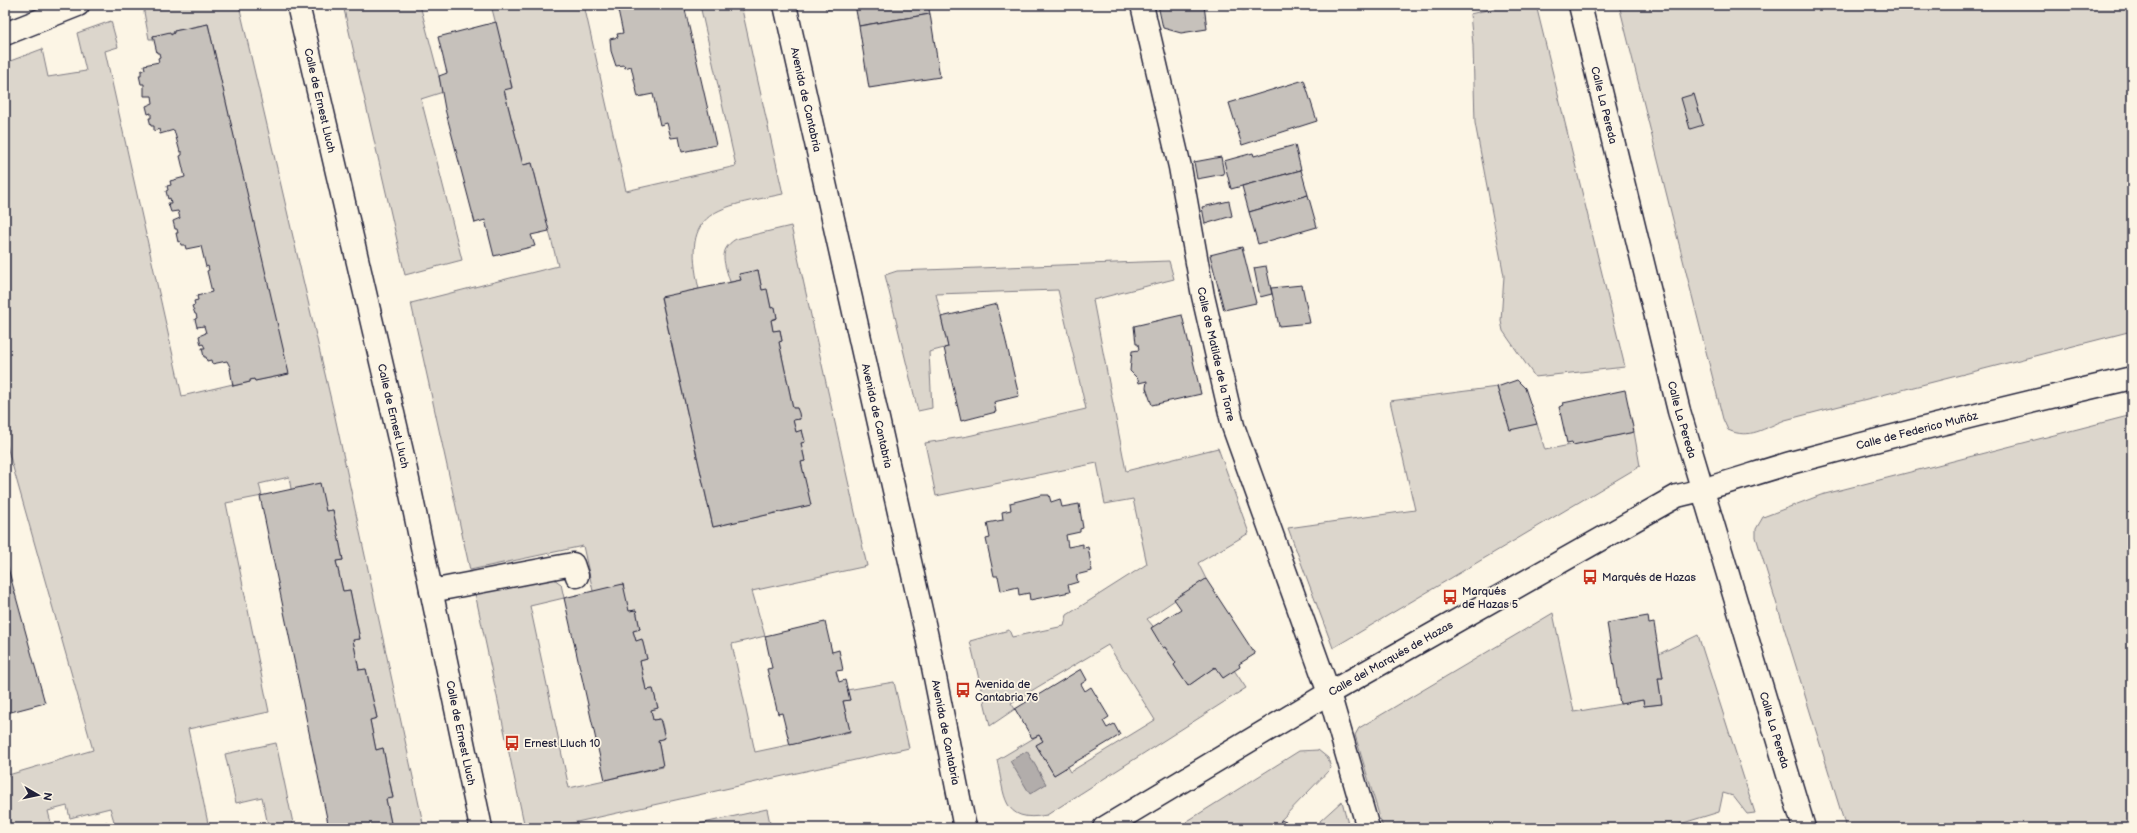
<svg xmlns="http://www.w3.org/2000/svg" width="2137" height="833" font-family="'Balsamiq Sans',sans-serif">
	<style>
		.green { fill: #dcd6cc; stroke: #7f7c84 }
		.water { fill: #b2adab; stroke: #78757e }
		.building { fill: #c6c1bb; stroke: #22223b }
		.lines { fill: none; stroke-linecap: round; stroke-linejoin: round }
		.service-casing { stroke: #22223b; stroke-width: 25 }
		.minor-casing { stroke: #22223b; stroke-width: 25 }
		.secondary-casing { stroke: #22223b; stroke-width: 25 }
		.service { stroke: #fcf5e5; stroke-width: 22 }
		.minor { stroke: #fcf5e5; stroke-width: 22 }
		.secondary { stroke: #fcf5e5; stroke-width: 22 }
		.labels { text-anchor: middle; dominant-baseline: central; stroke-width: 3.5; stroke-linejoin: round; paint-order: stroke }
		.street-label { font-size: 11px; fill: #22223b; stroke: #fcf5e5 }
		.poi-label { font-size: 11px; fill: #22223b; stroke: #fcf5e5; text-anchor: start }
	</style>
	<rect width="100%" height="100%" fill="#fcf5e5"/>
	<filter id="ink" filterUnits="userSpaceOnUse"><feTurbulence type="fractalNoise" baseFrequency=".025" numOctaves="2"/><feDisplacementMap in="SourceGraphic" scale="8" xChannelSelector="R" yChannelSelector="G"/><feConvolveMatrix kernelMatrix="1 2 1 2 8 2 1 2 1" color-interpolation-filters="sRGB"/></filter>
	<g filter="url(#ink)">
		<!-- green -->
		<g class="green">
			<path d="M 146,5 L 239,5 L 335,417 L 424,828 L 392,828 L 386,799 L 393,797 L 383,748 L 376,750 L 370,720 L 377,718 L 366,669 L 359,670 L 353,640 L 360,639 L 350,590 L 343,591 L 336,561 L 343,560 L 333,510 L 326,511 L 291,489 L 289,477 L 259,484 L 262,496 L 226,503 L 269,712 L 188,729 L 209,828 L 116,828 L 110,808 L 70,818 L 67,806 L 48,811 L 51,823 L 29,828 L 5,828 L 5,776 L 93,750 L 5,439 L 5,63 L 42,49 L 48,77 L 86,71 L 77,33 L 111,21 L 118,47 L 105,51 L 182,396 L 233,384 L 233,386 L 250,382 L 250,380 L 254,379 L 255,381 L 288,374 L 208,24 L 174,31 L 174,33 L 153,36 L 153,39 L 149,39 L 144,12 Z"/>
			<path d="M 343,5 L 420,5 L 443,92 L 421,99 L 462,260 L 405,275 Z"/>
			<path d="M 491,5 L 584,5 L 626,191 L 736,166 L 700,5 L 741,5 L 783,194 C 718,208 680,208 699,289 L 661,298 L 713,527 L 810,505 L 801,462 L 805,461 L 801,443 L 805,441 L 802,431 L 796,432 L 793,420 L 800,419 L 797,408 L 793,408 L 779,342 L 782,341 L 780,330 L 773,331 L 771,320 L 777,318 L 775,308 L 771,308 L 767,290 L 762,290 L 758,270 L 741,280 L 730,282 C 725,264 717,250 736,239 L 791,226 L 867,566 L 752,591 L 765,636 L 732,644 L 755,752 L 850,732 L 843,701 L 850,700 L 847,690 L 894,682 L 909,748 L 550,828 L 525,828 L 475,593 L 547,579 L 554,579 L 561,584 L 564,598 L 530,606 L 569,788 L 663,767 L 658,740 L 665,738 L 661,719 L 653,720 L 651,710 L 658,708 L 653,689 L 646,690 L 640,661 L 647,659 L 642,640 L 636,641 L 633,631 L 640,629 L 636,610 L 629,611 L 593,591 L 583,546 L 470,570 L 411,303 L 558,266 L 532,163 L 523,165 L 504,90 L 512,87 Z"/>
			<path d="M 825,5 L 851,5 L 826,10 Z"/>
			<path d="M 1508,5 L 1536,5 L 1625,367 L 1535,377 L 1503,331 L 1501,321 L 1504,276 L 1475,123 L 1473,45 L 1470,14 Z"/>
			<path d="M 1619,5 L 2132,5 L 2132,331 L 1785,420 C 1764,428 1750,440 1728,430 L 1723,419 Z"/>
			<path d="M 1169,261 L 1174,279 L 1093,300 L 1126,471 L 1218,448 L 1249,533 L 1198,563 L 1206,579 L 1147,619 L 1153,626 L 1151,628 L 1176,663 L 1174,665 L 1188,686 L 1215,667 L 1223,678 L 1234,670 L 1246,688 L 1047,815 C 1001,824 1005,795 997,760 L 1039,735 L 1043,741 L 1036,745 L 1054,775 L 1067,767 L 1070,772 L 1155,720 L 1108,645 L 1011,703 L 1015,709 L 990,726 L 970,641 L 1009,630 L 1012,637 L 1064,626 L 1067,615 L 1147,564 L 1133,499 L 1105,504 L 1097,463 L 936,496 L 925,443 L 968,436 L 1086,409 L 1058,290 L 936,294 L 948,347 L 929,352 L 932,408 L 918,411 L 885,275 L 897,271 Z"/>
			<path d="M 1497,387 L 1510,429 L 1537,424 L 1545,450 L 1634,432 L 1640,466 L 1333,648 L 1288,528 L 1415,510 L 1390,401 Z"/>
			<path d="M 2132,415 L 2132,828 L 1846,828 L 1756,537 L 1756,529 L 1763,517 L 1821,495 Z"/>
			<path d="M 1553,613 L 1574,712 L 1643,700 L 1644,706 L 1662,704 L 1658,678 L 1663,678 L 1659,654 L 1698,635 L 1755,813 L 1747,814 L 1733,796 L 1723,793 L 1719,812 L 1667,828 L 1383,828 L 1355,735 L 1359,728 Z"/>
			<path d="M 276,743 L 294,828 L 255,828 L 268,825 L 262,797 L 236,803 L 225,754 Z"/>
			<path d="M 1318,750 L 1328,758 L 1331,768 L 1281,820 L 1280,825 L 1275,828 L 1190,828 L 1186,822 L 1299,751 Z"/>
			<path d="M 1342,801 L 1349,828 L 1322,828 L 1320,821 Z"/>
			<path d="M 767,809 L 771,828 L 681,828 Z"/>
		</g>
		<!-- water -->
		<path class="water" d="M 1027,751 L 1046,784 L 1030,794 L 1010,761 Z"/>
		<!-- building -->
		<g class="building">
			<path d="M 617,5 L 684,5 L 716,145 L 682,152 L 679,137 L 671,138 L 667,123 L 660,125 L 653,94 L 638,97 L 631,66 L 625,68 L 624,65 L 616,66 L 611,51 L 610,39 L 618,37 L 617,34 L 623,33 Z"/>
			<path d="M 855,5 L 928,5 L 930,14 L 859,26 Z"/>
			<path d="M 1158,5 L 1204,5 L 1207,29 L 1181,33 L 1163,28 Z"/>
			<path d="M 1250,5 L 1250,9 L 1243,10 L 1225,5 Z"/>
			<path d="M 930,14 L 940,77 L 869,88 L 859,26 Z"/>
			<path d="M 496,22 L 512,88 L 504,90 L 523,165 L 532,163 L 549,231 L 531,235 L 535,246 L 494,256 L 485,220 L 475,223 L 445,109 L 439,76 L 447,73 L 438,37 Z"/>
			<path d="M 208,24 L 289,374 L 255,381 L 254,379 L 250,380 L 250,382 L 233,386 L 230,369 L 231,369 L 227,361 L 212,364 L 211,360 L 207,361 L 206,357 L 204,357 L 202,348 L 205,348 L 203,344 L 201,345 L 199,336 L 206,333 L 204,326 L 197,327 L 195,319 L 197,318 L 196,314 L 195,314 L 192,306 L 195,305 L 194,301 L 198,300 L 197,296 L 212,292 L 207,271 L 209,270 L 208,266 L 206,267 L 201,246 L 186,249 L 185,245 L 181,245 L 180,241 L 178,242 L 176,233 L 178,233 L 177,229 L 175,229 L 173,221 L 180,218 L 178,211 L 171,212 L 168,203 L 171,203 L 170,198 L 168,199 L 166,191 L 168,190 L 167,186 L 171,185 L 170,181 L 185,177 L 180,156 L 182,155 L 182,151 L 180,152 L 174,130 L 160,134 L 159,129 L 154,131 L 154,126 L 151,126 L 149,118 L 151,118 L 151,113 L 148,114 L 146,106 L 153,103 L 152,96 L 144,96 L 144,84 L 141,84 L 139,75 L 141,75 L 141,71 L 145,69 L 144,65 L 159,62 L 158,58 L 160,57 L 159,53 L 157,53 L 153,36 L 170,32 L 171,35 L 174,33 L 174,31 Z"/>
			<path d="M 1304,80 L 1317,121 L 1242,145 L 1229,103 Z"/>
			<path d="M 1694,94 L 1703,125 L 1690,129 L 1681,98 Z"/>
			<path d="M 1295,145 L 1301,170 L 1231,189 L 1224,161 L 1253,153 L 1254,156 Z"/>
			<path d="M 1221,157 L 1224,174 L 1197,179 L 1194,162 Z"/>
			<path d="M 1301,170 L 1308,195 L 1249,212 L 1242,186 Z"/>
			<path d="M 1308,195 L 1317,227 L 1258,244 L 1249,212 Z"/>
			<path d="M 1229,201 L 1232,216 L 1205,224 L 1202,207 Z"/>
			<path d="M 1242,247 L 1256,303 L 1224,310 L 1210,255 Z"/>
			<path d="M 1266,266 L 1272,294 L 1260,297 L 1254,268 Z"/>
			<path d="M 758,270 L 762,290 L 767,289 L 771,308 L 775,307 L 777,318 L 771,320 L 773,331 L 780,330 L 782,341 L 779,342 L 793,408 L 797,408 L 799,413 L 800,419 L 793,420 L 796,432 L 802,430 L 805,442 L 801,443 L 805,461 L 801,462 L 811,505 L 713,527 L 661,297 L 741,280 L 739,274 Z"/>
			<path d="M 1302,285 L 1310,323 L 1279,326 L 1271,288 Z"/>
			<path d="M 997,304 L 1019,396 L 994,402 L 996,412 L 961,421 L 944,348 L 948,347 L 941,317 Z"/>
			<path d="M 1182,315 L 1201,394 L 1152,405 L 1146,388 L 1147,381 L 1139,383 L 1138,379 L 1130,371 L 1132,351 L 1139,350 L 1138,344 L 1136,344 L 1134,326 Z"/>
			<path d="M 1517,380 L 1525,388 L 1537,424 L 1510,430 L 1497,387 Z"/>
			<path d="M 1625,390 L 1634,432 L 1573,445 L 1572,442 L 1567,443 L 1559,407 L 1564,405 L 1563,403 Z"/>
			<path d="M 320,483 L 326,511 L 333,510 L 343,560 L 336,561 L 343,591 L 350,590 L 360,639 L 353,640 L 359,670 L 366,669 L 377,718 L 370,720 L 376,750 L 383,748 L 393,798 L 386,799 L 392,828 L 329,828 L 304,708 L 260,496 Z"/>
			<path d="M 1042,495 L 1049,495 L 1051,502 L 1060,499 L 1062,507 L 1079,504 L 1083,528 L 1080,529 L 1080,532 L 1066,535 L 1068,547 L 1083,544 L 1083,548 L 1088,547 L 1092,571 L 1076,575 L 1078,582 L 1068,585 L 1070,592 L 1030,600 L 1029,593 L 1019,595 L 1018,587 L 1001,591 L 998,576 L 994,576 L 986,539 L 990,538 L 987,523 L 1003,520 L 1002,512 L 1011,510 L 1010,503 Z"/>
			<path d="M 5,557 L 45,703 L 7,713 L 7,710 L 5,711 Z"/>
			<path d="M 1206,579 L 1255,654 L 1239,664 L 1240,667 L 1223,678 L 1215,667 L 1188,686 L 1174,665 L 1176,663 L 1165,647 L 1163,648 L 1151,628 L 1181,609 L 1174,599 Z"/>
			<path d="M 623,584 L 629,611 L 636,610 L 640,629 L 633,631 L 636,641 L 642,639 L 647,659 L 640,661 L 646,690 L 653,689 L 658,708 L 651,710 L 653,720 L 660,719 L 665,738 L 658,740 L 663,766 L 605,780 L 564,598 Z"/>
			<path d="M 1648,616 L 1649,624 L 1654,623 L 1659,654 L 1663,678 L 1658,678 L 1662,704 L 1644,706 L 1643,700 L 1620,704 L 1607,623 Z"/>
			<path d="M 825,622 L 832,652 L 839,650 L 843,670 L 836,671 L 839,682 L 845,680 L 850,700 L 843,701 L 850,731 L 790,745 L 782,713 L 778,714 L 767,669 L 772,668 L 765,636 Z"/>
			<path d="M 1081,669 L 1087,680 L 1081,684 L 1085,691 L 1091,687 L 1109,717 L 1103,721 L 1107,728 L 1114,724 L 1120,735 L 1054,775 L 1036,745 L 1043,741 L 1039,735 L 1032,738 L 1015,709 Z"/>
			<path d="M 1281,820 L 1296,826 L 1300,828 L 1275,828 L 1280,825 Z"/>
			<path d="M 107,822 L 109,828 L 84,828 Z"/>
		</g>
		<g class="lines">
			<defs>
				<path id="service" d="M 431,591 L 573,564 L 577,576"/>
				<g id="minor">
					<path id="s1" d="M 298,5 L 403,456 L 481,828"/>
					<path id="s2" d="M 1142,5 L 1180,167 L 1203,296 L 1233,426 L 1329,693 L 1368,828"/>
					<path id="s3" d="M 1580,5 L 1679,411 L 1804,828"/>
					<path d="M 5,34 L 78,5"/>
					<path id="s4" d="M 1104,828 L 1329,693 L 1677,496 C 1717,487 1755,473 1794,462 C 1906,432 2019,404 2132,378"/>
				</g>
				<g id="secondary">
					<path id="s5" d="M 785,5 L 927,637 L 965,828"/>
				</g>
			</defs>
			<!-- service casing -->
			<use href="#service" class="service-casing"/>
			<!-- minor casing -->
			<use href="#minor" class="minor-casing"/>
			<!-- secondary casing -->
			<use href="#secondary" class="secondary-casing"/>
			<!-- service -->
			<use href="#service" class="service"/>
			<!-- minor -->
			<use href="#minor" class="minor"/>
			<!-- secondary -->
			<use href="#secondary" class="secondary"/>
		</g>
	</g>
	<!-- icons -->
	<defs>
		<symbol id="bus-bare" viewBox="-9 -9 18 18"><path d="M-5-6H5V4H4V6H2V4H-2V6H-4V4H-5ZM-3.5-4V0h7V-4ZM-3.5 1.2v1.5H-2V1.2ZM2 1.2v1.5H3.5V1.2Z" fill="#c8321e" stroke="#fcf5e5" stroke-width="2.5" paint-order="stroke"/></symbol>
	</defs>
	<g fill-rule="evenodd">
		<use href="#bus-bare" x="1579" y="566" width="22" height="22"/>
		<use href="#bus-bare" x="1439" y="586" width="22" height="22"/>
		<use href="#bus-bare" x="952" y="679" width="22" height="22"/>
		<use href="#bus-bare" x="501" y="732" width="22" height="22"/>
	</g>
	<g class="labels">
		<!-- street labels -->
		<g class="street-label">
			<text stroke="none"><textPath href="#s1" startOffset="98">Calle de Ernest Lluch</textPath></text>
			<text stroke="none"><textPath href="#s5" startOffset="97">Avenida de Cantabria</textPath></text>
			<text stroke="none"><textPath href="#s3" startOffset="103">Calle La Pereda</textPath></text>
			<text stroke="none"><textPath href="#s2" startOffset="357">Calle de Matilde de la Torre</textPath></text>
			<text stroke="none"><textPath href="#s1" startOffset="422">Calle de Ernest Lluch</textPath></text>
			<text stroke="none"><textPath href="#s5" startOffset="421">Avenida de Cantabria</textPath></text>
			<text stroke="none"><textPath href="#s3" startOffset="427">Calle La Pereda</textPath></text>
			<text stroke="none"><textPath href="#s4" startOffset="911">Calle de Federico Muñóz</textPath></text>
			<text stroke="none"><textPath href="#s4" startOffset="333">Calle del Marqués de Hazas</textPath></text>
			<text stroke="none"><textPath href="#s3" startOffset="751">Calle La Pereda</textPath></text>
			<text stroke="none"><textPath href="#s1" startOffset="746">Calle de Ernest Lluch</textPath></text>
			<text stroke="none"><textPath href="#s5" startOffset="745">Avenida de Cantabria</textPath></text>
		</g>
		<!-- poi labels -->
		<g class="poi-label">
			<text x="1602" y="577">Marqués de Hazas</text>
			<text x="1462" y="591">Marqués<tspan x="1462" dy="13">de Hazas 5</tspan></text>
			<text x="975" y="684">Avenida de<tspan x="975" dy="13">Cantabria 76</tspan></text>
			<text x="524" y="743">Ernest Lluch 10</text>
		</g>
	</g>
	<!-- margin -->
	<rect width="2137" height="833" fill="none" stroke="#fcf5e5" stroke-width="20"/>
	<rect x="10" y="10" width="2117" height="813" fill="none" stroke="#22223b" stroke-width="1.5" filter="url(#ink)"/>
	<!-- north arrow -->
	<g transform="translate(38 795) rotate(99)" stroke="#fcf5e5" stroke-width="3" paint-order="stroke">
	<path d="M0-3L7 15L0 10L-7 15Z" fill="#22223b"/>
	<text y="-6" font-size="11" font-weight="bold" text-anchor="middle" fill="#22223b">N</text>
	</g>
</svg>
